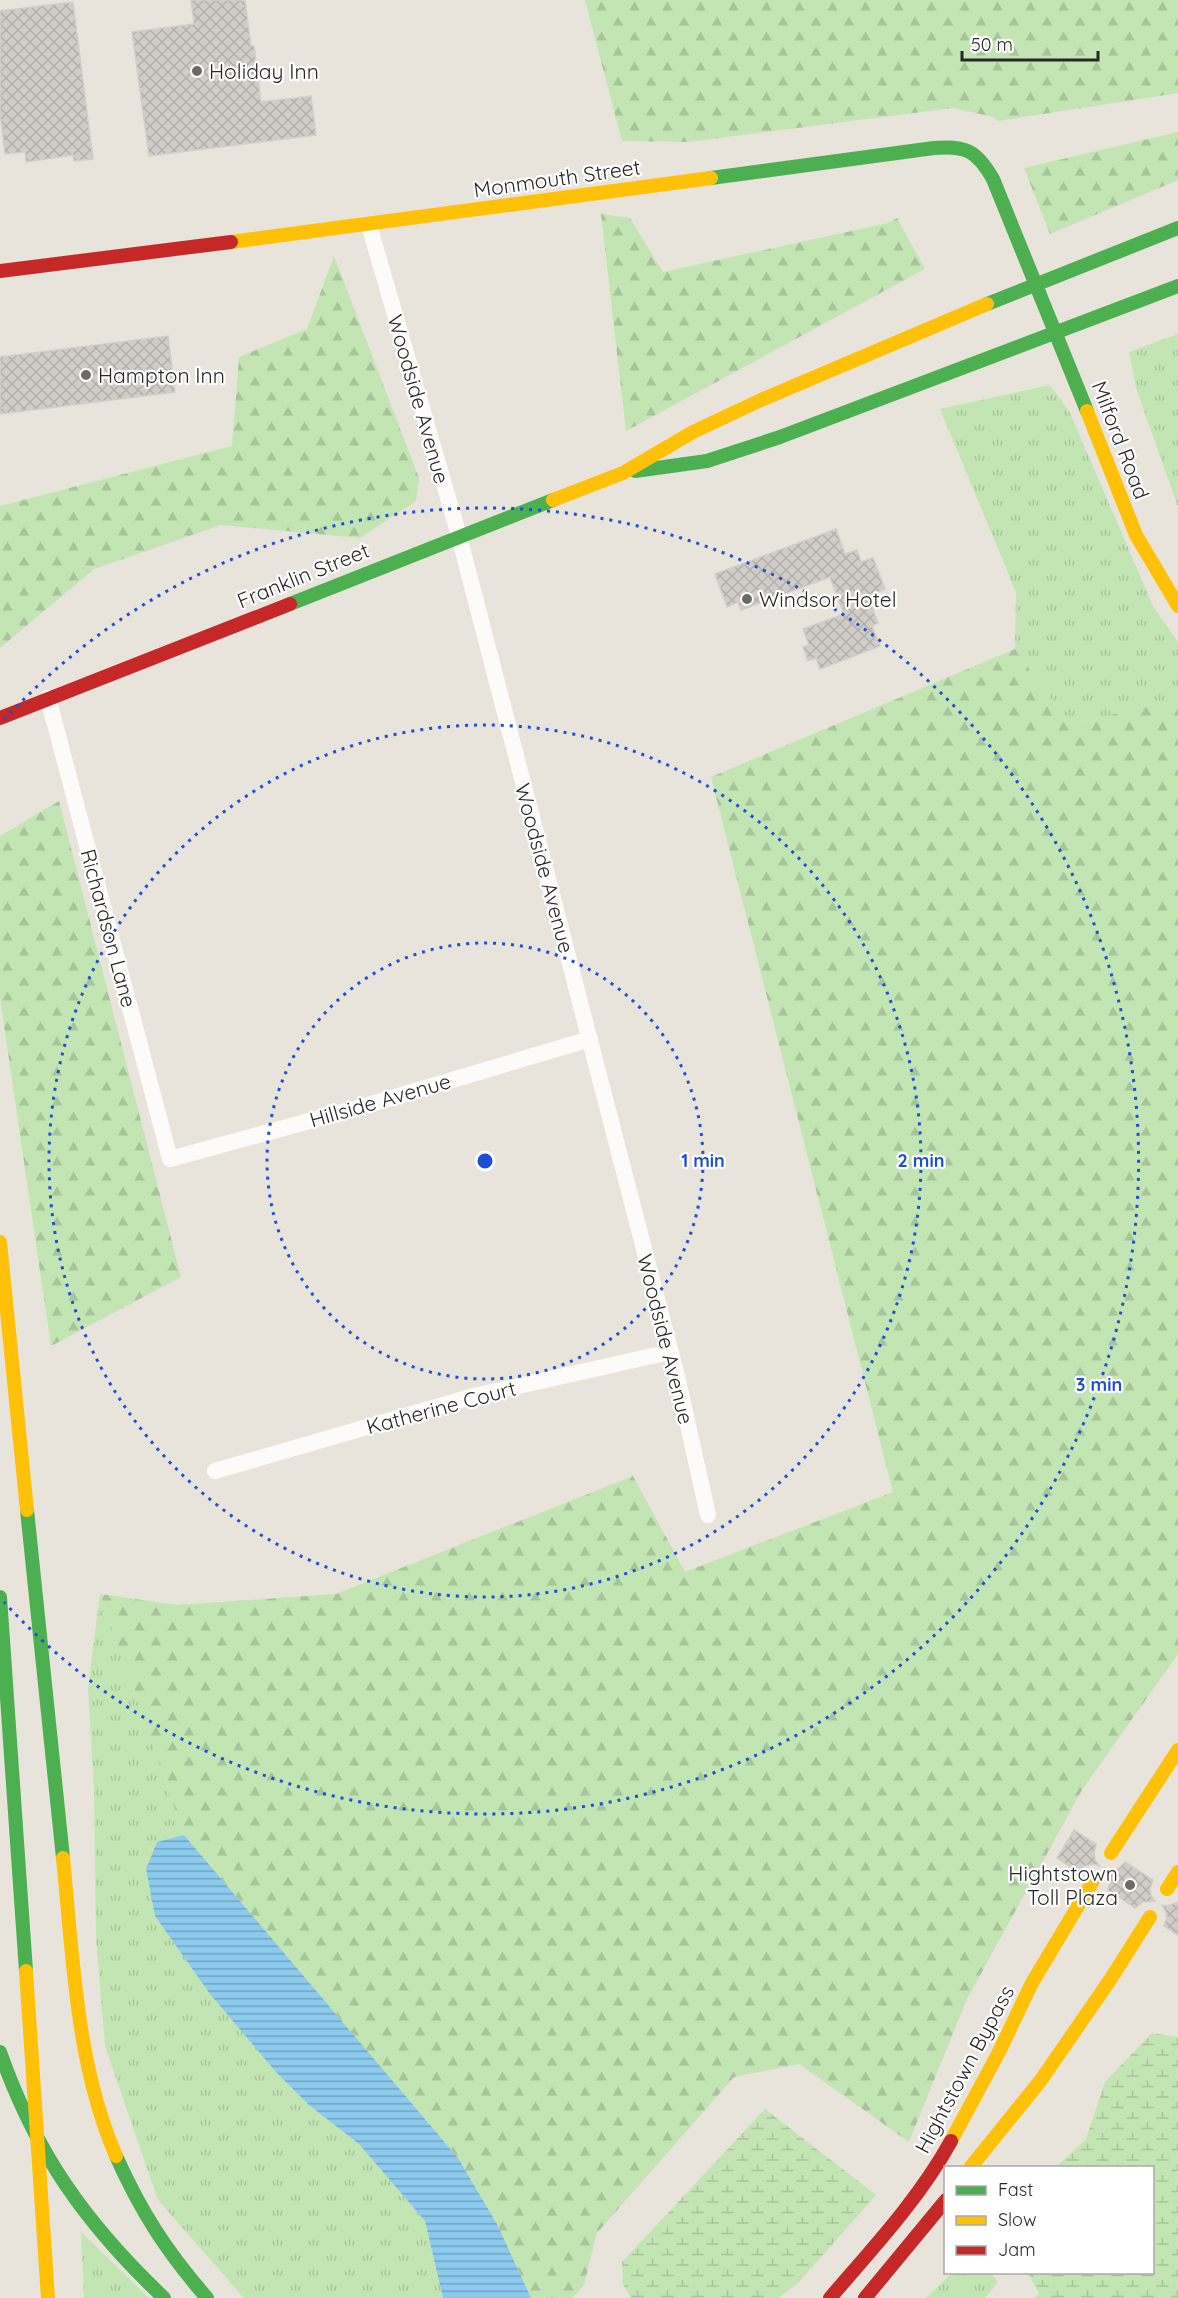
<svg xmlns="http://www.w3.org/2000/svg" width="1178" height="2298" font-family="Quicksand,sans-serif">
	<style>
		.grass { fill: url(#grass-tufts) }
		.forest { fill: url(#forest-firs) }
		.wetland { fill: url(#wetland-marsh) }
		.water { fill: url(#water-rules) }
		.building { fill: url(#building-cross-hatch); stroke: #d2cfc9; stroke-width: 1.5 }
		.lines { fill: none; stroke-linecap: round; stroke-linejoin: round }
		.street { stroke: #fcfbfa; stroke-width: 16 }
		.fast { stroke: #4caf50; stroke-width: 14 }
		.slow { stroke: #ffc107; stroke-width: 14 }
		.jam { stroke: #c62828; stroke-width: 14 }
		.ring { fill: none; stroke: #1d4ed8; stroke-width: 3; stroke-dasharray: 3 6 }
		.poi-dot { fill: #6b6a67; stroke: #fff; stroke-width: 2 }
		.labels { text-anchor: middle; dominant-baseline: central; stroke-width: 4.5; stroke-linejoin: round; paint-order: stroke }
		.poi-label { font-size: 21px; fill: #282828; stroke: #fff; text-anchor: start }
		.street-label { font-size: 21px; fill: #282828; stroke: #fff }
		.centre { fill: #1d4ed8; stroke: #fff; stroke-width: 3 }
		.ring-label { font-size: 18px; text-anchor: middle; font-weight: bold; fill: #1d4ed8; stroke: #fff; stroke-width: 4.5; stroke-linejoin: round; paint-order: stroke }
	</style>
	<defs>
		<pattern id="grass-tufts" width="24" height="20" patternUnits="userSpaceOnUse" patternTransform="scale(1.5)"><rect width="24" height="20" fill="#c3e5b3"/><path d="M3 7l-1-3M5 7V3M7 7l1-3M15 17l-1-3M17 17v-4M19 17l1-3" fill="none" stroke="#a8c49a"/></pattern>
		<pattern id="forest-firs" width="22" height="20" patternUnits="userSpaceOnUse" patternTransform="scale(1.5)"><rect width="22" height="20" fill="#c3e5b3"/><path d="M5 1l3.5 6h-7zM16 11l3.5 6h-7z" fill="#a8c49a"/></pattern>
		<pattern id="wetland-marsh" width="20" height="14" patternUnits="userSpaceOnUse" patternTransform="scale(1.5)"><rect width="20" height="14" fill="#c3e5b3"/><path d="M1 5h8M5 5V1M11 12h8M15 12V8" fill="none" stroke="#a8c49a"/></pattern>
		<pattern id="water-rules" width="6" height="5" patternUnits="userSpaceOnUse" patternTransform="scale(1.5)"><rect width="6" height="5" fill="#8ccaee"/><path d="M0 2.5h6" fill="none" stroke="#72a4c1"/></pattern>
		<pattern id="building-cross-hatch" width="8" height="8" patternUnits="userSpaceOnUse" patternTransform="scale(1.5)"><rect width="8" height="8" fill="#d0cdc8"/><path d="M0 0l8 8M0 8l8-8" fill="none" stroke="#b3b0ac"/></pattern>
	</defs>
	<rect width="100%" height="100%" fill="#e8e4dc"/>
	<!-- grass -->
	<g class="grass">
		<path d="M 1178,334 L 1178,507 L 1136,388 L 1129,352 Z"/>
		<path d="M 1050,385 L 1069,411 L 1154,608 L 1178,642 L 1178,697 L 1070,726 L 1015,649 L 1016,592 L 940,409 Z"/>
		<path d="M 100,1594 L 184,1835 L 157,1842 L 146,1869 L 155,1916 L 182,1953 L 309,2105 L 359,2144 L 425,2221 L 443,2298 L 244,2298 L 158,2200 L 105,2046 L 96,1938 L 94,1790 L 88,1688 Z"/>
		<path d="M 81,2232 L 149,2298 L 84,2298 Z"/>
		<path d="M 952,2273 L 991,2273 L 998,2282 L 985,2298 L 926,2298 Z"/>
	</g>
	<!-- forest -->
	<g class="forest">
		<path d="M 585,0 L 1178,0 L 1178,93 L 998,121 L 993,117 L 953,108 L 688,142 L 622,141 Z"/>
		<path d="M 1178,132 L 1178,180 L 1050,234 L 1024,168 Z"/>
		<path d="M 601,214 L 630,218 L 663,272 L 888,223 L 897,218 L 925,269 L 626,431 Z"/>
		<path d="M 334,256 L 419,478 L 416,501 L 360,538 L 221,525 L 94,569 L 0,648 L 0,506 L 232,446 L 239,357 L 307,329 Z"/>
		<path d="M 1015,649 L 1070,726 L 1178,697 L 1178,1654 L 1082,1790 L 967,1999 L 909,2142 L 799,2064 L 734,2077 L 597,2233 L 584,2285 L 572,2298 L 531,2298 L 497,2224 L 458,2158 L 184,1835 L 100,1594 L 177,1605 L 336,1594 L 633,1476 L 685,1572 L 893,1492 L 711,777 Z"/>
		<path d="M 59,801 L 181,1277 L 51,1346 L 0,998 L 0,836 Z"/>
	</g>
	<!-- wetland -->
	<g class="wetland">
		<path d="M 1152,2033 L 1178,2037 L 1178,2298 L 1035,2298 L 1039,2293 L 1028,2273 L 1152,2272 L 1152,2168 L 1056,2167 L 1086,2139 L 1105,2082 Z"/>
		<path d="M 765,2109 L 876,2195 L 798,2283 L 778,2298 L 631,2298 L 623,2284 L 622,2262 Z"/>
	</g>
	<!-- water -->
	<path class="water" d="M 184,1835 L 458,2158 L 497,2224 L 531,2298 L 443,2298 L 425,2221 L 359,2144 L 309,2105 L 276,2072 L 210,1994 L 155,1916 L 146,1869 L 157,1842 Z"/>
	<!-- building -->
	<g class="building">
		<path d="M 191,0 L 245,0 L 251,46 L 254,46 L 261,102 L 311,96 L 316,135 L 149,156 L 132,32 L 194,24 Z"/>
		<path d="M 73,2 L 93,159 L 74,161 L 73,155 L 26,162 L 25,152 L 5,154 L 0,113 L 0,11 Z"/>
		<path d="M 168,336 L 175,392 L 0,414 L 0,357 Z"/>
		<path d="M 836,529 L 845,554 L 857,550 L 861,562 L 873,558 L 885,589 L 868,596 L 878,623 L 872,626 L 880,646 L 820,669 L 816,658 L 808,661 L 803,647 L 809,645 L 803,629 L 844,614 L 830,577 L 741,610 L 738,602 L 727,607 L 715,574 Z"/>
		<path d="M 1074,1830 L 1096,1844 L 1094,1853 L 1095,1860 L 1100,1866 L 1093,1864 L 1085,1866 L 1078,1872 L 1057,1858 Z"/>
		<path d="M 1125,1862 L 1153,1880 L 1150,1889 L 1151,1896 L 1155,1901 L 1143,1902 L 1135,1908 L 1108,1890 L 1110,1881 L 1108,1873 L 1104,1868 L 1111,1870 L 1118,1869 Z"/>
		<path d="M 1178,1902 L 1178,1935 L 1164,1926 L 1167,1917 L 1165,1910 L 1162,1905 L 1167,1906 Z"/>
	</g>
	<g class="lines">
		<!-- street -->
		<g class="street">
			<path d="M 369,225 L 459,536 L 677,1376 L 708,1515"/>
			<path d="M 48,698 L 170,1159 L 368,1105 L 590,1039"/>
			<path d="M 215,1471 L 474,1396 L 670,1352"/>
		</g>
		<!-- fast -->
		<g class="fast">
			<path d="M 711,178 L 934,148 C 966,145 977,151 993,179 L 1087,411"/>
			<path d="M 987,304 L 1178,228"/>
			<path d="M 635,471 L 707,461 L 780,437 L 1178,286"/>
			<path d="M 290,604 L 553,500"/>
			<path d="M 27,1510 L 63,1858"/>
			<path d="M 0,1597 L 26,1971"/>
			<path d="M 0,2052 C 36,2154 86,2224 164,2298"/>
			<path d="M 116,2156 C 141,2212 167,2252 207,2298"/>
		</g>
		<!-- slow -->
		<g class="slow">
			<path d="M 231,242 L 711,178"/>
			<path d="M 1087,411 L 1136,535 L 1178,606"/>
			<path d="M 553,500 L 623,473 L 693,432 L 761,400 L 987,304"/>
			<path d="M 0,1242 L 27,1510"/>
			<path d="M 1111,1853 L 1178,1750"/>
			<path d="M 63,1858 C 73,1957 76,2064 116,2156"/>
			<path d="M 1167,1889 L 1178,1872"/>
			<path d="M 26,1971 L 48,2298"/>
			<path d="M 951,2141 L 998,2054 L 1032,1983 L 1093,1881"/>
			<path d="M 970,2168 L 1041,2080 L 1110,1980 L 1150,1917"/>
		</g>
		<!-- jam -->
		<g class="jam">
			<path d="M 0,271 L 231,242"/>
			<path d="M 0,718 L 290,604"/>
			<path d="M 830,2298 C 873,2248 919,2199 951,2141"/>
			<path d="M 865,2298 L 946,2200"/>
		</g>
	</g>
	<!-- distance rings -->
	<g class="ring">
		<circle cx="485" cy="1161" r="218"/>
		<circle cx="485" cy="1161" r="436"/>
		<path d="M4 720A653 653 0 1 1 4 1602"/>
	</g>
	<!-- markers -->
	<g class="poi-dot">
		<circle cx="197" cy="71" r="6"/>
		<circle cx="86" cy="375" r="6"/>
		<circle cx="747" cy="599" r="6"/>
		<circle cx="1130" cy="1885" r="6"/>
	</g>
	<g class="labels">
		<!-- poi labels -->
		<g class="poi-label">
			<text x="209" y="71">Holiday Inn</text>
			<text x="98" y="375">Hampton Inn</text>
			<text x="759" y="599">Windsor Hotel</text>
			<text x="1118" y="1873" text-anchor="end">Hightstown<tspan x="1118" dy="24">Toll Plaza</tspan></text>
		</g>
		<!-- street labels -->
		<g class="street-label">
			<text transform="translate(557 178) rotate(-8)">Monmouth Street</text>
			<text transform="translate(419 399) rotate(74)">Woodside Avenue</text>
			<text transform="translate(1121 440) rotate(69)">Milford Road</text>
			<text transform="translate(303 575) rotate(-22)">Franklin Street</text>
			<text transform="translate(545 868) rotate(75)">Woodside Avenue</text>
			<text transform="translate(109 928) rotate(75)">Richardson Lane</text>
			<text transform="translate(380 1100) rotate(-16)">Hillside Avenue</text>
			<text transform="translate(666 1339) rotate(76)">Woodside Avenue</text>
			<text transform="translate(441 1407) rotate(-15)">Katherine Court</text>
			<text transform="translate(964 2069) rotate(-62)">Hightstown Bypass</text>
		</g>
	</g>
	<circle cx="485" cy="1161" r="9" class="centre"/>
	<g class="ring-label">
		<text x="703" y="1167">1 min</text>
		<text x="921" y="1167">2 min</text>
		<text x="1099" y="1391">3 min</text>
	</g>
	<!-- legend -->
	<rect x="944" y="2166" width="210" height="108" fill="#ffffff" stroke="#a9a9a9" stroke-width="1.5"/>
	<rect x="956" y="2186" width="30" height="9" fill="#4caf50" stroke="#a9a9a9" stroke-width="1.5"/>
	<text x="998" y="2196" font-size="18" fill="#282828">Fast</text>
	<rect x="956" y="2216" width="30" height="9" fill="#ffc107" stroke="#a9a9a9" stroke-width="1.5"/>
	<text x="998" y="2226" font-size="18" fill="#282828">Slow</text>
	<rect x="956" y="2246" width="30" height="9" fill="#c62828" stroke="#a9a9a9" stroke-width="1.5"/>
	<text x="998" y="2256" font-size="18" fill="#282828">Jam</text>
	<!-- scale -->
	<path d="M962 51v9h136v-9" fill="none" stroke="#282828" stroke-width="3"/>
	<text x="971" y="51" font-size="18" fill="#282828" stroke="#ffffff" stroke-width="4.5" paint-order="stroke">50 m</text>
</svg>
